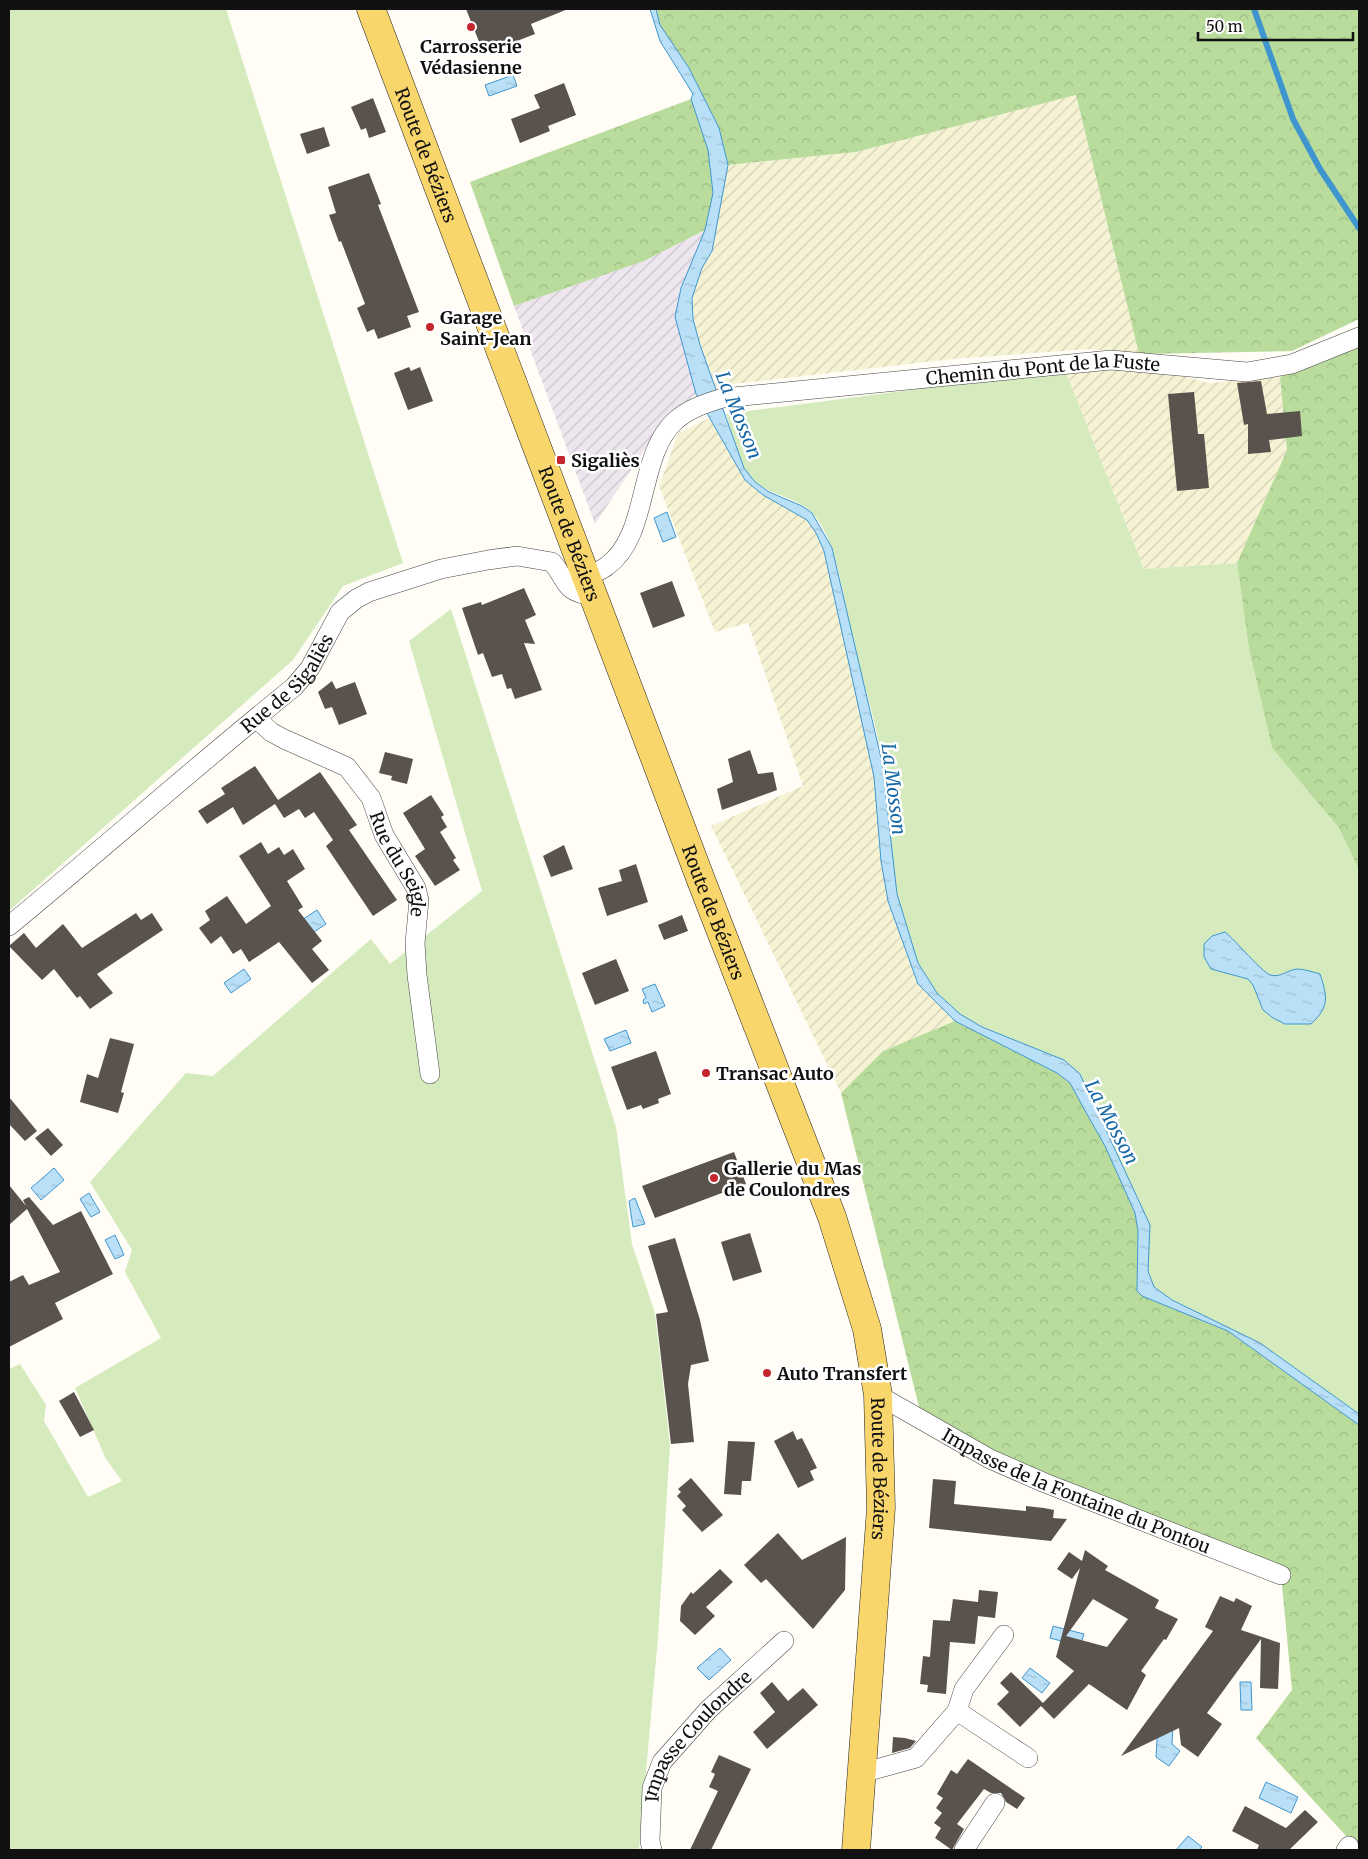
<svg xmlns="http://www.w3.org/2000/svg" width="1368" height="1859" font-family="Merriweather,serif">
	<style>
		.industrial { fill: url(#industrial-furrows) }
		.farmland { fill: url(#farmland-furrows) }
		.grass { fill: #d5ebbd }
		.forest { fill: url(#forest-crowns) }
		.water { fill: url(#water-ripples); stroke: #3f96cf }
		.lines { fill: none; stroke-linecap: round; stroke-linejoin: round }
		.stream { stroke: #3f96cf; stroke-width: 6 }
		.building { fill: #5a524d; fill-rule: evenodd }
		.street-casing { stroke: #444; stroke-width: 20 }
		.primary-casing { stroke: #222; stroke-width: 29 }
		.street { stroke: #fff; stroke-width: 19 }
		.primary { stroke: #f9d66b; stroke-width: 28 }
		.poi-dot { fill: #c4262e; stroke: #fff; stroke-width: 2 }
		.labels { text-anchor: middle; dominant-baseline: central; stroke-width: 5; stroke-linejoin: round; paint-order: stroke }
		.poi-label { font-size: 18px; font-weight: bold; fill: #111; stroke: #fff; text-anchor: start }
		.street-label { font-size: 18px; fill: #111; stroke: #fff }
		.water-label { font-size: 19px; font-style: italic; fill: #1768a6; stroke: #fff }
	</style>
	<defs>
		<pattern id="industrial-furrows" width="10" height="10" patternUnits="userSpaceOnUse" patternTransform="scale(1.25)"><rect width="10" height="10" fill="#eee6ef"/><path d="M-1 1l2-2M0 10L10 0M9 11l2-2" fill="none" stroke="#cbc4cc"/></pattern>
		<pattern id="farmland-furrows" width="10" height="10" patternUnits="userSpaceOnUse" patternTransform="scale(1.25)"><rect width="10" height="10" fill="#f6f3d4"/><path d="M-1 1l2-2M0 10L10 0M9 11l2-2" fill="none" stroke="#d2cfb5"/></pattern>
		<pattern id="forest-crowns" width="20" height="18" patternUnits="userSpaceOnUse" patternTransform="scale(1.25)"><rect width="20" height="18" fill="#b9dc9c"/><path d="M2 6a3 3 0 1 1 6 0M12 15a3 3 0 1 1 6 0" fill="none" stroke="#9ebc85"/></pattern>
		<pattern id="water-ripples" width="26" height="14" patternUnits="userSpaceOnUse" patternTransform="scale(1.25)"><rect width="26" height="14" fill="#b9e0f7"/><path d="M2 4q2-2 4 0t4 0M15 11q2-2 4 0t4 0" fill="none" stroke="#9ebfd3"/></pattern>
	</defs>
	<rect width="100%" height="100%" fill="#fffdf5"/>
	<!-- industrial -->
	<path class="industrial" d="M 705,230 L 695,255 L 690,369 L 696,394 L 665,419 L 595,524 L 514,306 L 643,261 Z"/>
	<!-- farmland -->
	<g class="farmland">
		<path d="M 1076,95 L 1139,354 L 1089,349 L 953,359 L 715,386 L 700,345 L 693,319 L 692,298 L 702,268 L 712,251 L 728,165 L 856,152 Z"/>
		<path d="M 1129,362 L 1209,383 L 1280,377 L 1287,450 L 1237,563 L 1144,569 L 1065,370 Z"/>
		<path d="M 709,418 L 745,480 L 807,520 L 816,533 L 824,551 L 874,777 L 881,861 L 888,901 L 918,984 L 955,1021 L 883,1051 L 841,1093 L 711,826 L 803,786 L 748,623 L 715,632 L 659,486 L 678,434 Z"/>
	</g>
	<!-- grass -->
	<g class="grass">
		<path d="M 9,9 L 226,9 L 403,563 L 343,586 L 293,660 L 9,911 Z"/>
		<path d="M 1065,370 L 1144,569 L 1237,563 L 1249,649 L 1272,748 L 1339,828 L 1359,870 L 1359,1414 L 1260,1343 L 1172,1300 L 1154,1287 L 1148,1271 L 1150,1225 L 1080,1074 C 1068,1062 1054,1056 1039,1050 C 1003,1035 962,1024 937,993 C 888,934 891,836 882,763 C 877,723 862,680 853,641 C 846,611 842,579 832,550 C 827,534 818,515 804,506 C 782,493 759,493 744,468 C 735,452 732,431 726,414 Z"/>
		<path d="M 451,609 L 616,1127 L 632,1244 L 655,1313 L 670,1445 L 658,1637 L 639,1850 L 9,1850 L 9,1369 L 20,1364 L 46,1405 L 44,1421 L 88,1497 L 122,1481 L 106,1459 L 75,1388 L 161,1338 L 125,1272 L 132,1250 L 90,1182 L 186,1073 L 213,1076 L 371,939 L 390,964 L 482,891 L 409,641 Z"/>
	</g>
	<!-- forest -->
	<g class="forest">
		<path d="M 657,9 L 1359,9 L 1359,319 L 1292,351 L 1139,354 L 1076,95 L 856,152 L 728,165 L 719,128 L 702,95 L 694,97 L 659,32 Z"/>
		<path d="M 691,99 L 708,150 L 713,193 L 705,230 L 644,261 L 514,306 L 470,182 Z"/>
		<path d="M 1359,347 L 1359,870 L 1339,828 L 1272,748 L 1249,649 L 1237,563 L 1287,450 L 1280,377 Z"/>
		<path d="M 955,1021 L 1057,1073 L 1070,1083 L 1083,1107 L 1105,1146 L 1135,1213 L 1138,1231 L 1137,1291 L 1142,1296 L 1228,1331 L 1359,1425 L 1359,1850 L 1256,1738 L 1292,1690 L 1281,1575 L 993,1454 L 920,1411 L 841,1093 L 883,1051 Z"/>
	</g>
	<!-- water -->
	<g class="water">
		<path d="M 650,9 L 656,9 L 660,25 L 689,68 L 719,128 L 728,165 L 712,251 L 702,268 L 692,298 L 693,319 L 700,345 L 744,468 L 755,482 L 769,492 L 802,506 L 812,513 L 832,548 L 882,762 L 897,894 L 918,963 L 937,993 L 960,1014 L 982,1027 L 1064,1060 L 1080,1074 L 1150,1225 L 1148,1271 L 1154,1287 L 1172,1300 L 1260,1343 L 1359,1414 L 1359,1425 L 1228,1331 L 1142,1296 L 1137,1291 L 1138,1231 L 1135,1213 L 1105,1146 L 1083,1107 L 1070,1083 L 1057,1073 L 955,1021 L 918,984 L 888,901 L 881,861 L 874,777 L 824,551 L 816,533 L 807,520 L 763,495 L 745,480 L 696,394 L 675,317 L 681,288 L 705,230 L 713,193 L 708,150 L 691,99 L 693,94 L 660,41 Z"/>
		<path d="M 513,75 L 517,86 L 489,96 L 485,85 Z"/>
		<path d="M 667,512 L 676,537 L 663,542 L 654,518 Z"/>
		<path d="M 317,910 L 326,924 L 297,943 L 288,929 Z"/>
		<path d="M 1225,932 C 1235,940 1262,972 1270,975 C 1281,978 1287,970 1297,969 C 1304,969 1313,972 1320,974 C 1328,998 1329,1007 1311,1024 L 1285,1024 L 1273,1018 L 1263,1010 L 1253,985 L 1248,979 L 1211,969 L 1204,957 L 1204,944 L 1212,936 Z"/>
		<path d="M 244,969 L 251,979 L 231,993 L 224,983 Z"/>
		<path d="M 655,984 L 665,1006 L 652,1012 L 648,1002 L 644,1004 L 643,1000 L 646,998 L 642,989 Z"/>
		<path d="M 626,1030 L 631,1043 L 610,1051 L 604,1039 Z"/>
		<path d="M 54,1168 L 64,1180 L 41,1200 L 31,1188 Z"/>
		<path d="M 89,1193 L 100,1212 L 91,1217 L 80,1199 Z"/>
		<path d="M 635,1198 L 645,1224 L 633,1227 L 629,1201 Z"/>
		<path d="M 115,1235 L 124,1255 L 115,1259 L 105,1240 Z"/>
		<path d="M 1053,1626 L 1084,1634 L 1080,1646 L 1050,1638 Z"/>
		<path d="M 720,1648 L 731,1660 L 709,1680 L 697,1668 Z"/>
		<path d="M 1030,1668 L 1050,1683 L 1042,1693 L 1022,1678 Z"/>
		<path d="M 1240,1682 L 1251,1682 L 1252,1710 L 1241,1710 Z"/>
		<path d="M 1158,1724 L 1173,1725 L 1172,1744 L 1180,1751 L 1169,1766 L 1156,1757 Z"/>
		<path d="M 1266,1782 L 1298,1797 L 1291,1813 L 1259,1798 Z"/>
		<path d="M 1188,1836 L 1202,1847 L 1199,1850 L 1176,1850 Z"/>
	</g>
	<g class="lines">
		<!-- stream -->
		<path class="stream" d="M 1254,9 L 1293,119 L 1320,169 L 1359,228"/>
	</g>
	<!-- building -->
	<g class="building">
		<path d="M 466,9 L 568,9 L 531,24 L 535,34 L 484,54 Z"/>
		<path d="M 564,83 L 576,115 L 548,126 L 550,131 L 520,143 L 511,119 L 540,108 L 534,95 Z"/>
		<path d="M 373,98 L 386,132 L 369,138 L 366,128 L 361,130 L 351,107 Z"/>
		<path d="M 324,127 L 330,146 L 307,154 L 300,134 Z"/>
		<path d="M 369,173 L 381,204 L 378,205 L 419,312 L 407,316 L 411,327 L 378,339 L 374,329 L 367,332 L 357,308 L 365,304 L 341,241 L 339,242 L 329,215 L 336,213 L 328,187 Z"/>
		<path d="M 409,367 L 411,371 L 420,367 L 433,401 L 408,410 L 394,373 Z"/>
		<path d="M 1261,381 L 1267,414 L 1300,411 L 1302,436 L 1269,440 L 1271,452 L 1248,454 L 1248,424 L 1244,425 L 1237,383 Z"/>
		<path d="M 1194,392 L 1198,434 L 1204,434 L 1209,488 L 1177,491 L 1168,394 Z"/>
		<path d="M 672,581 L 685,616 L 653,628 L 640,593 Z"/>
		<path d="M 524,588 L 536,615 L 525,620 L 535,644 L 524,643 L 542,690 L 515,699 L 511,688 L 507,689 L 502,674 L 492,677 L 483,653 L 478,655 L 462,608 L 481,602 L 482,605 Z"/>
		<path d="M 332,681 L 336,689 L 355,682 L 367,714 L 339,725 L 332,707 L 325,709 L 318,692 Z"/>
		<path d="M 750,750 L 758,774 L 773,772 L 777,790 L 722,810 L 717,789 L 733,782 L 728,759 Z"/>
		<path d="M 385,752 L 413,759 L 407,784 L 391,780 L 392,776 L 379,773 Z"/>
		<path d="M 255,766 L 278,800 L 320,772 L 357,825 L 349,830 L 397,900 L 373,916 L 326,846 L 333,840 L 314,812 L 305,818 L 299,809 L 284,818 L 275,804 L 243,825 L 233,807 L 207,824 L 198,811 L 225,794 L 221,788 Z"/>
		<path d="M 431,795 L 444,815 L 441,817 L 447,827 L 440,832 L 456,858 L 453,860 L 460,870 L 435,886 L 415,856 L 425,849 L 403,813 Z"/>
		<path d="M 261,842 L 268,854 L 279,847 L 284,855 L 293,849 L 305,869 L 287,881 L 303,907 L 298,910 L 322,941 L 312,949 L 329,970 L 312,983 L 279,942 L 249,962 L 241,949 L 233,954 L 221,936 L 211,944 L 199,928 L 210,920 L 205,911 L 227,896 L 246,924 L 271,906 L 239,856 Z"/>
		<path d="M 564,845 L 573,869 L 551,877 L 543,856 Z"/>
		<path d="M 636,864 L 648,902 L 607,916 L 598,888 L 622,881 L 619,870 Z"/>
		<path d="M 136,913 L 141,920 L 152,913 L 163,930 L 97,974 L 113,993 L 90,1009 L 80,996 L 77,998 L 54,969 L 42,980 L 9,946 L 24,933 L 36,948 L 63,924 L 82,948 Z"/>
		<path d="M 682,915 L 688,931 L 664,940 L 658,925 Z"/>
		<path d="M 616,959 L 629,991 L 595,1005 L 582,973 Z"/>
		<path d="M 110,1038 L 134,1044 L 121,1092 L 124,1093 L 118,1113 L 80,1102 L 87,1074 L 98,1078 Z"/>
		<path d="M 656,1051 L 671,1094 L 658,1099 L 659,1103 L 643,1109 L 641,1105 L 627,1110 L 611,1067 Z"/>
		<path d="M 9,1097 L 37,1131 L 25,1141 L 9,1124 Z"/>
		<path d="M 48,1128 L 63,1145 L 51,1156 L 35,1138 Z"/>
		<path d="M 734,1152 L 746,1184 L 655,1218 L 642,1186 Z"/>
		<path d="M 9,1185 L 26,1206 L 23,1200 L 29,1197 L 53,1225 L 81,1211 L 113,1274 L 55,1303 L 63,1319 L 9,1347 L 9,1282 L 23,1275 L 29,1285 L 60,1272 L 27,1209 L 9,1225 Z"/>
		<path d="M 750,1233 L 762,1272 L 733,1281 L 721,1242 Z"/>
		<path d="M 675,1238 L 700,1320 L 709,1361 L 691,1365 L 688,1384 L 694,1442 L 671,1444 L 656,1314 L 668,1312 L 648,1246 Z"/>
		<path d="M 74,1392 L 94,1430 L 80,1437 L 59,1401 Z"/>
		<path d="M 793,1431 L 797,1440 L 802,1438 L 817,1468 L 810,1471 L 814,1480 L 798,1488 L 774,1441 Z"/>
		<path d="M 728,1441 L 755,1442 L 751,1481 L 742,1481 L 741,1495 L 724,1494 Z"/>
		<path d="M 691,1478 L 723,1515 L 702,1532 L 682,1510 L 686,1506 L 677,1496 L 681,1492 L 678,1489 Z"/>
		<path d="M 933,1479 L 956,1481 L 954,1504 L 1026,1511 L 1026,1506 L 1044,1508 L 1054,1510 L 1053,1518 L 1067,1519 L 1051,1541 L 929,1528 Z"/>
		<path d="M 778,1533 L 802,1560 L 846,1537 L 845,1590 L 813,1629 L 766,1579 L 761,1583 L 744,1565 Z"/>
		<path d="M 1085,1550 L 1108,1566 L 1105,1570 L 1159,1600 L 1155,1608 L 1178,1619 L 1166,1640 L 1164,1639 L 1141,1671 L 1146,1675 L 1127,1710 L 1089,1684 L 1054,1719 L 1041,1706 L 1020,1727 L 997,1704 L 1009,1692 L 1000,1683 L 1011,1672 L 1043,1703 L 1074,1671 L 1056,1657 L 1080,1568 L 1072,1579 L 1057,1569 L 1069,1552 L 1082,1561 ZM 1093,1599 L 1128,1619 L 1107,1647 L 1066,1636 Z"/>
		<path d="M 720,1569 L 733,1582 L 706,1607 L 715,1616 L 695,1635 L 680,1621 L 681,1606 L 691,1592 L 693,1594 Z"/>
		<path d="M 979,1590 L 998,1592 L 995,1618 L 978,1616 L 975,1644 L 950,1642 L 946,1694 L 927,1692 L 928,1685 L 920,1684 L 923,1656 L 930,1657 L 933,1620 L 950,1621 L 953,1599 L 978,1602 Z"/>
		<path d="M 1220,1596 L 1234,1602 L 1236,1598 L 1252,1606 L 1241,1630 L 1280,1643 L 1278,1689 L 1260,1688 L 1261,1639 L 1207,1713 L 1222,1724 L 1198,1757 L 1181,1745 L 1179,1728 L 1121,1756 L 1213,1631 L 1205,1627 Z"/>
		<path d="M 772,1682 L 788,1701 L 803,1688 L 818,1705 L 767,1749 L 753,1732 L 775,1712 L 760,1693 Z"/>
		<path d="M 893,1737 L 905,1738 L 916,1741 L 910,1748 L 892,1753 Z"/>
		<path d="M 719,1755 L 751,1769 L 711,1850 L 690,1850 L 718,1791 L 709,1787 L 715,1774 L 711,1772 Z"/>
		<path d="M 968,1759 L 1025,1798 L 1017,1809 L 1006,1802 L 1001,1793 L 991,1793 L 984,1789 L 957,1824 L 964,1829 L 952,1850 L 935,1838 L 941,1828 L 934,1823 L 942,1813 L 936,1808 L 943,1798 L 937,1794 L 951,1770 L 957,1774 Z"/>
		<path d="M 1245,1806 L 1286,1828 L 1305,1810 L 1318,1822 L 1289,1850 L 1257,1850 L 1259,1845 L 1232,1831 Z"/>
	</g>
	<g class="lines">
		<defs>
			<g id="street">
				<path id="s1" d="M 587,577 C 593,573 601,571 607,566 C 650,535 637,456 675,421 C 688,409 706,403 723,398 L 1111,360 L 1247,372 L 1292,364 L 1359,337"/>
				<path id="s2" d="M 256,718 L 271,732 L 284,739 L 347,767 L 371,798 L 384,835 L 416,888 L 419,900 L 415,943 L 417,975 L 430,1074"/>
				<path id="s3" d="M 9,926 C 105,847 197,765 294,687 L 310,668 L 340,612 L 356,599 L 369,592 L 441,569 L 488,560 L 517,556 L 552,562 C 569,582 562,591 592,596"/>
				<path id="s4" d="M 878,1395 L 990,1459 L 1045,1483 L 1281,1575"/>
				<path d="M 957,1711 L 964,1689 L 1004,1635"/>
				<path d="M 862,1773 L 916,1758 L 957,1711 L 1028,1758"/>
				<path id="s5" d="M 652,1850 L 650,1841 L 652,1788 L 662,1762 L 708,1710 L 784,1641"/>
				<path d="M 964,1850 L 995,1803"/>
				<path d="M 1346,1850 L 1349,1846"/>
			</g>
			<g id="primary">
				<path id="s6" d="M 371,9 L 701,880 L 832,1217 L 867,1329 L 878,1395 L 881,1508 L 856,1850"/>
			</g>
		</defs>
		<!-- street casing -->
		<use href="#street" class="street-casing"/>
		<!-- primary casing -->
		<use href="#primary" class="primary-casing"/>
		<!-- street -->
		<use href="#street" class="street"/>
		<!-- primary -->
		<use href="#primary" class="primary"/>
	</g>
	<!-- markers -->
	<g class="poi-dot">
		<circle cx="471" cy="27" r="5"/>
		<circle cx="430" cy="327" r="5"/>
		<rect x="556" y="455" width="10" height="10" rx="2.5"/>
		<circle cx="706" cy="1073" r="5"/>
		<circle cx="714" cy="1178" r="5"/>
		<circle cx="767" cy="1373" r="5"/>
	</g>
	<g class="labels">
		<!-- poi labels -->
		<g class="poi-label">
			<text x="471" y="46" text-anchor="middle">Carrosserie<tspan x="471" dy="21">Védasienne</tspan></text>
			<text x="440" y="317">Garage<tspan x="440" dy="21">Saint-Jean</tspan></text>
			<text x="571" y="460">Sigaliès</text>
			<text x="716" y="1073">Transac Auto</text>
			<text x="724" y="1168">Gallerie du Mas<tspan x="724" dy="21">de Coulondres</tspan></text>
			<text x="777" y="1373">Auto Transfert</text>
		</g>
		<!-- street labels -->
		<g class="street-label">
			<text stroke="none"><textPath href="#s6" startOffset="156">Route de Béziers</textPath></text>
			<text stroke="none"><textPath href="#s1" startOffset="561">Chemin du Pont de la Fuste</textPath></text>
			<text stroke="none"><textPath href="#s6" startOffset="561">Route de Béziers</textPath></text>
			<text stroke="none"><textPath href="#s3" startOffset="370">Rue de Sigaliès</textPath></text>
			<text stroke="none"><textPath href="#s2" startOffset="216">Rue du Seigle</textPath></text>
			<text stroke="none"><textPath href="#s6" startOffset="966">Route de Béziers</textPath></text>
			<text stroke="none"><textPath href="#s6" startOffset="1551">Route de Béziers</textPath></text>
			<text stroke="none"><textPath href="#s4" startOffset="221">Impasse de la Fontaine du Pontou</textPath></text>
			<text stroke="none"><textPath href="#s5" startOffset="131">Impasse Coulondre</textPath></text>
		</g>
		<!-- water labels -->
		<g class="water-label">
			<text transform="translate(739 415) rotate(68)">La Mosson</text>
			<text transform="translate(894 789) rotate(83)">La Mosson</text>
			<text transform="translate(1112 1122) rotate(62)">La Mosson</text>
		</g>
	</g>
	<!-- border -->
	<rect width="1368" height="1859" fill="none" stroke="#111111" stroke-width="20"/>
	<!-- scale -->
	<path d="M1198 32v8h155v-8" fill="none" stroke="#111111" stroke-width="2.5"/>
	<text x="1206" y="32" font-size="15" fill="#111111" stroke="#ffffff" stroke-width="4" paint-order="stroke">50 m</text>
</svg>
